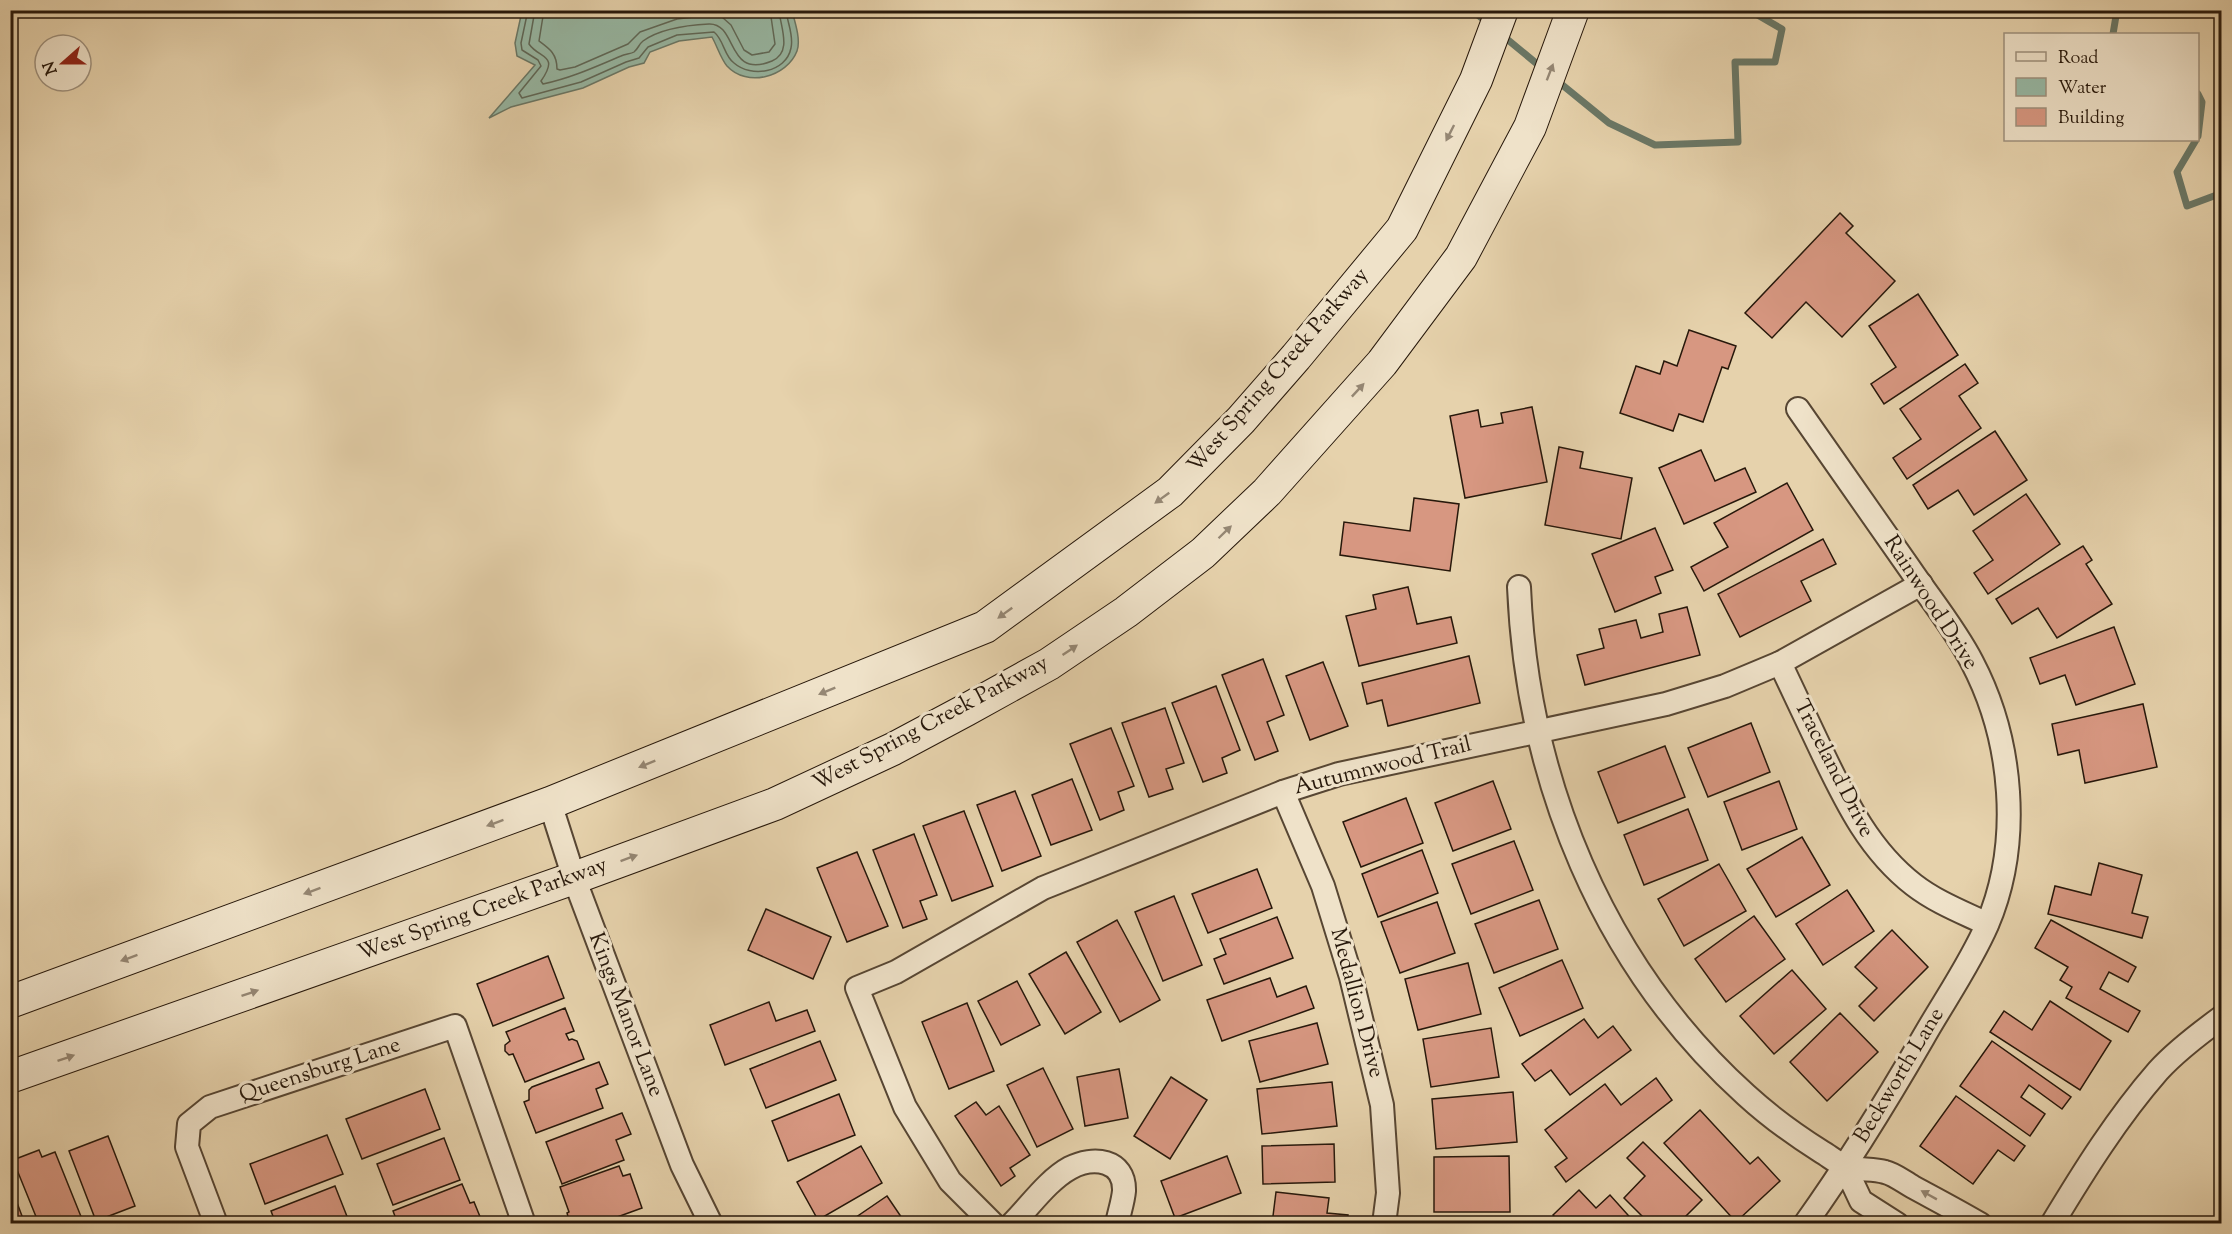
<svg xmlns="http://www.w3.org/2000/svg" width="2232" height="1234" font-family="'Sorts Mill Goudy',serif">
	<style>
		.water { fill: #97b8a4; stroke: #6a7867; stroke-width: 1.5 }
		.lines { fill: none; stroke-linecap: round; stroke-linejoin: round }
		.shore { stroke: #5f6858; stroke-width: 1.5 }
		.stream { stroke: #6a7867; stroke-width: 7 }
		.building { fill: #d79781; stroke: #27180b; stroke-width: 1.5 }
		.minor-casing { stroke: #574633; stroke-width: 26 }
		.secondary-casing { stroke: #27180b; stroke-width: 34 }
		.minor { stroke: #efe2c9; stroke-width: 22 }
		.secondary { stroke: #efe2c9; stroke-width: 32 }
		.oneway { fill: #958774 }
		.labels { text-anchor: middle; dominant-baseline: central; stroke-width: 6; stroke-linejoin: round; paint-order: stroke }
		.street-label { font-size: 22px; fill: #27180b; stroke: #efe2c9 }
	</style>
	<rect width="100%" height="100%" fill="#e6d2ac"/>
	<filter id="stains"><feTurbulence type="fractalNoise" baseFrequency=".00333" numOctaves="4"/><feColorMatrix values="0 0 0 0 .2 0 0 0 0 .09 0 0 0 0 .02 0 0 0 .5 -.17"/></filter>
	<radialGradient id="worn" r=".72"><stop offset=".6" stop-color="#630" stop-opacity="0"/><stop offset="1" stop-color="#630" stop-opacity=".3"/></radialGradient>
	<!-- water -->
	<path class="water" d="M 522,11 L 792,11 C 795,22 801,40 797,51 C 787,77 747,88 727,66 C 721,59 717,46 712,37 L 679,41 L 650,52 L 644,63 L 629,67 L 583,88 L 511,107 L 489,118 L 535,65 L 517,56 L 515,43 Z"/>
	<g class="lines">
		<!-- shore -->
		<g class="shore">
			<path d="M 528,10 L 521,43 L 522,50 L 538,60 L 541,66 L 519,93 L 522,98 L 581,82 L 626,62 L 639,58 L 648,47 L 677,35 L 714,32 C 724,40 724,56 734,63 C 751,78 786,73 791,48 C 794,35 787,22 786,10"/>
			<path d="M 535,10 L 529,44 C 539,59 560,54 541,81 L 543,84 C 571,78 595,67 621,56 C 625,54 631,54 634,52 C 638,49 639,44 643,41 C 661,28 688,25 709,24 C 738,23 726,80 772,61 C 793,52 780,26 779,10"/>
			<path d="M 544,10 L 539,41 C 550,49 557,54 557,69 L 560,70 L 575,67 L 628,44 L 640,32 L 677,19 L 710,15 L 722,17 L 731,25 L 744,50 L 752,55 L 769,52 L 775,44 L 770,10"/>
		</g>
		<!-- stream -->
		<g class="stream">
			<path d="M 1472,10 L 1489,24"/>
			<path d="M 2113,34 L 2117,10"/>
			<path d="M 1502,35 L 1542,68"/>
			<path d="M 1555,79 L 1609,123 L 1655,145 L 1738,142 L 1735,62 L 1775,62 L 1782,29 L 1749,10"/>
			<path d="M 2198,94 L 2202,102 L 2198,136"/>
			<path d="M 2196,140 L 2177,172 L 2187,206 L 2222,193"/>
		</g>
	</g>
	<!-- building -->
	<g class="building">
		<path d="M 1840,213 L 1853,226 L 1846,233 L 1895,281 L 1842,337 L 1806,302 L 1772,338 L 1745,313 Z"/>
		<path d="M 1918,294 L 1958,355 L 1884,404 L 1871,384 L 1896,367 L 1869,326 Z"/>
		<path d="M 1689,330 L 1736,346 L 1728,369 L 1722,367 L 1703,422 L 1679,414 L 1673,431 L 1620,413 L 1636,366 L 1660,374 L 1664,361 L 1677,366 Z"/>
		<path d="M 1965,364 L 1978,383 L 1959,396 L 1981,428 L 1907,479 L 1893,458 L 1921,439 L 1900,409 Z"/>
		<path d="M 1532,407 L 1547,482 L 1465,498 L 1450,416 L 1478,410 L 1481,427 L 1503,423 L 1501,413 Z"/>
		<path d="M 1995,431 L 2027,480 L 1974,515 L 1958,490 L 1928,509 L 1913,485 Z"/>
		<path d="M 1559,447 L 1583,452 L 1580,468 L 1632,478 L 1621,539 L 1545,525 Z"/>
		<path d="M 1701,450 L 1715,481 L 1745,468 L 1756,492 L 1684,524 L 1659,468 Z"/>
		<path d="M 1787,483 L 1813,530 L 1704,591 L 1691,567 L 1728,547 L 1714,523 Z"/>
		<path d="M 2026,494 L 2060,544 L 1988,594 L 1974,573 L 1993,560 L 1973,531 Z"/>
		<path d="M 1414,498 L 1459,504 L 1450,571 L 1340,555 L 1344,522 L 1410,531 Z"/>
		<path d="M 1655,528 L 1673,570 L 1655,577 L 1661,593 L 1615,612 L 1592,554 Z"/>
		<path d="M 1823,539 L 1836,564 L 1801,581 L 1811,601 L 1740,637 L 1718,594 Z"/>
		<path d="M 2083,546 L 2092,560 L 2086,564 L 2112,604 L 2057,638 L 2038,608 L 2012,624 L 1996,599 Z"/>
		<path d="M 1408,587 L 1417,624 L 1451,617 L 1457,643 L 1359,666 L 1346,616 L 1376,609 L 1373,595 Z"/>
		<path d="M 1687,607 L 1700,655 L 1585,685 L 1577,655 L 1604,648 L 1599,629 L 1636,620 L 1641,638 L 1663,632 L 1659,614 Z"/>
		<path d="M 2114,627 L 2135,684 L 2076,705 L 2065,675 L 2040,684 L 2030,658 Z"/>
		<path d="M 1469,656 L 1480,703 L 1388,726 L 1382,700 L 1367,704 L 1362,683 Z"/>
		<path d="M 1263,659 L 1284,715 L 1267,722 L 1278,751 L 1255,760 L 1222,675 Z"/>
		<path d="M 1323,662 L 1348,726 L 1310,740 L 1286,676 Z"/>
		<path d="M 1216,686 L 1240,750 L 1222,758 L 1227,773 L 1203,782 L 1172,703 Z"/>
		<path d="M 2143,704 L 2157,767 L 2085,783 L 2079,750 L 2058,755 L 2052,724 Z"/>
		<path d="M 1165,708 L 1184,763 L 1166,769 L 1173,789 L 1149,797 L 1122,723 Z"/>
		<path d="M 1751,723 L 1770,772 L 1708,797 L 1688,748 Z"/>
		<path d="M 1111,728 L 1134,786 L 1118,792 L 1124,810 L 1100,820 L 1070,744 Z"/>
		<path d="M 1665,746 L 1685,797 L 1618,823 L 1598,772 Z"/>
		<path d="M 1072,779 L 1092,830 L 1051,845 L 1032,795 Z"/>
		<path d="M 1493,781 L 1511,829 L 1453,851 L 1435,803 Z"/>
		<path d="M 1779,781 L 1797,829 L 1742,850 L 1724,802 Z"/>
		<path d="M 1015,791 L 1041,856 L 1002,871 L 977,805 Z"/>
		<path d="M 1406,798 L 1423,843 L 1361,867 L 1343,822 Z"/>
		<path d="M 1688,809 L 1708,860 L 1644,885 L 1624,835 Z"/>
		<path d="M 964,811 L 993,886 L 952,901 L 923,826 Z"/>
		<path d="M 914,834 L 937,895 L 920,901 L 927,919 L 903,928 L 873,850 Z"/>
		<path d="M 1802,837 L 1830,885 L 1776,917 L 1747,869 Z"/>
		<path d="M 1514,841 L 1533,890 L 1471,914 L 1452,864 Z"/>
		<path d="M 1422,850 L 1438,893 L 1378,917 L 1362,874 Z"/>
		<path d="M 857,852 L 888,926 L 847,942 L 817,868 Z"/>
		<path d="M 2099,863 L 2142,875 L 2132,913 L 2148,917 L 2142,938 L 2048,914 L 2055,886 L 2091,895 Z"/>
		<path d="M 1719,864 L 1746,911 L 1684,946 L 1658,899 Z"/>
		<path d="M 1257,869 L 1272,908 L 1208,933 L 1192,894 Z"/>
		<path d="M 1847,890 L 1874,931 L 1823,965 L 1796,924 Z"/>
		<path d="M 1174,896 L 1202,965 L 1163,981 L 1135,912 Z"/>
		<path d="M 1539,900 L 1558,949 L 1494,973 L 1475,924 Z"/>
		<path d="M 1437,902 L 1455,953 L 1400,973 L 1381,922 Z"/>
		<path d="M 766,909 L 831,937 L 813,979 L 748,950 Z"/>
		<path d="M 1754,916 L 1785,959 L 1726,1002 L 1695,959 Z"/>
		<path d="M 1277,917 L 1293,958 L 1224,984 L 1214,959 L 1226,954 L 1220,939 Z"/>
		<path d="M 1117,920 L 1160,1000 L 1120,1022 L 1077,942 Z"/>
		<path d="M 2051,920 L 2136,967 L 2128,982 L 2109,972 L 2100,989 L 2140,1011 L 2128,1032 L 2066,998 L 2072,987 L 2060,980 L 2068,967 L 2035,948 Z"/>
		<path d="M 1892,930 L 1928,967 L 1874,1021 L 1859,1006 L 1877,988 L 1855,967 Z"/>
		<path d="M 1066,952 L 1101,1012 L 1065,1034 L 1029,974 Z"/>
		<path d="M 548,956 L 564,998 L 493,1026 L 477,984 Z"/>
		<path d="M 1562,960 L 1583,1008 L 1520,1036 L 1499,988 Z"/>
		<path d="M 1468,963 L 1481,1014 L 1418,1030 L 1405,979 Z"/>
		<path d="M 1792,970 L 1826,1009 L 1774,1054 L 1740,1016 Z"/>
		<path d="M 1270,978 L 1277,997 L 1306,986 L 1314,1008 L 1222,1041 L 1207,1000 Z"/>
		<path d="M 1017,981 L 1040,1025 L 1001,1045 L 978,1001 Z"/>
		<path d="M 2050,1001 L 2111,1041 L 2080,1090 L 1990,1032 L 2004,1011 L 2032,1030 Z"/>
		<path d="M 769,1002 L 776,1021 L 807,1010 L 815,1031 L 725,1065 L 710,1025 Z"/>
		<path d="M 967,1003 L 994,1071 L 949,1089 L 922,1022 Z"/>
		<path d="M 565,1008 L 574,1031 L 566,1034 L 569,1040 L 572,1039 L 577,1041 L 584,1059 L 525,1082 L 513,1054 L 509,1055 L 505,1051 L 505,1045 L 510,1041 L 506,1032 Z"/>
		<path d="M 1840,1013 L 1878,1052 L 1827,1101 L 1790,1062 Z"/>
		<path d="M 1584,1019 L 1598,1038 L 1613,1026 L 1631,1050 L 1570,1095 L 1551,1070 L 1535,1081 L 1522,1064 Z"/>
		<path d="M 1317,1023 L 1328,1064 L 1260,1082 L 1249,1041 Z"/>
		<path d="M 1491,1028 L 1499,1077 L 1431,1087 L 1423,1039 Z"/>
		<path d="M 820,1041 L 836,1080 L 766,1108 L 750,1069 Z"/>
		<path d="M 1992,1041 L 2071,1097 L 2062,1109 L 2029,1085 L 2021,1097 L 2045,1114 L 2030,1136 L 1960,1086 Z"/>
		<path d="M 599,1062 L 608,1084 L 596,1089 L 603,1108 L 536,1133 L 524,1102 L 529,1100 L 529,1090 L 532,1087 Z"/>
		<path d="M 1043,1068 L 1073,1129 L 1037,1147 L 1007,1085 Z"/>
		<path d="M 1119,1069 L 1128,1118 L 1085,1126 L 1077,1077 Z"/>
		<path d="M 1171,1077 L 1207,1100 L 1170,1159 L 1134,1136 Z"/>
		<path d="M 1656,1078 L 1672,1100 L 1566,1182 L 1555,1167 L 1567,1158 L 1545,1130 L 1605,1084 L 1621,1105 Z"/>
		<path d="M 1332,1082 L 1337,1126 L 1262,1134 L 1257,1089 Z"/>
		<path d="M 425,1089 L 440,1129 L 362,1159 L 346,1119 Z"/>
		<path d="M 1513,1092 L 1517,1142 L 1436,1149 L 1432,1099 Z"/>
		<path d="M 839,1094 L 855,1135 L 788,1161 L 772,1121 Z"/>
		<path d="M 1956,1096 L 2025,1146 L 2014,1161 L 1998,1150 L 1973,1184 L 1920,1146 Z"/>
		<path d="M 976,1102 L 986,1115 L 999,1106 L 1030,1155 L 1010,1168 L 1015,1176 L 1001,1186 L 955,1116 Z"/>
		<path d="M 1700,1110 L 1750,1164 L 1758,1157 L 1780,1181 L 1736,1222 L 1664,1143 Z"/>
		<path d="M 622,1113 L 631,1134 L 616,1140 L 624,1160 L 562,1184 L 546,1142 Z"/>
		<path d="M 327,1135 L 343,1174 L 265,1204 L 250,1164 Z"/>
		<path d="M 108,1136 L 135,1206 L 96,1221 L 69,1151 Z"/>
		<path d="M 444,1138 L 460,1180 L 393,1205 L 377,1164 Z"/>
		<path d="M 1643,1142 L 1702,1200 L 1685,1217 L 1692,1224 L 1650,1224 L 1624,1198 L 1645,1176 L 1627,1158 Z"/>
		<path d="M 1334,1144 L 1335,1182 L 1263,1184 L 1262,1146 Z"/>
		<path d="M 861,1146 L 882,1183 L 818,1220 L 797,1182 Z"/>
		<path d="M 39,1150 L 42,1157 L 55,1152 L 84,1224 L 39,1224 L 13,1160 Z"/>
		<path d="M 1227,1156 L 1241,1193 L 1175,1218 L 1161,1181 Z"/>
		<path d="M 1509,1156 L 1510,1212 L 1434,1212 L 1434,1157 Z"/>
		<path d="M 619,1166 L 623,1176 L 630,1174 L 642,1208 L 598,1224 L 570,1224 L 567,1213 L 569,1212 L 560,1187 Z"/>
		<path d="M 10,1184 L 25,1224 L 10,1224 Z"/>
		<path d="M 462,1184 L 470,1203 L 474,1202 L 483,1224 L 398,1224 L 393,1211 Z"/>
		<path d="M 335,1186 L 350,1224 L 276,1224 L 271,1211 Z"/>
		<path d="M 1579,1190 L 1596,1208 L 1610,1195 L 1636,1224 L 1561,1224 L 1553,1215 Z"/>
		<path d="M 1276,1192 L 1329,1198 L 1327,1213 L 1348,1215 L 1347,1224 L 1272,1224 Z"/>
		<path d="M 887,1196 L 906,1224 L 846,1224 Z"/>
		<path d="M 1434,1217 L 1503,1224 L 1434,1224 Z"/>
	</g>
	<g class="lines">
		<defs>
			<g id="minor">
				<path d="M 1798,409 C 1835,462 1873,516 1910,569 C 1931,600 1955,629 1972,662 C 2013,740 2022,843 1987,925 C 1970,964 1944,1001 1923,1038 C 1886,1102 1848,1164 1805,1224"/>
				<path d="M 1519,587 C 1527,779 1602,965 1746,1095 C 1769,1116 1795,1135 1822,1152 C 1829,1156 1837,1163 1845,1166 C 1857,1171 1872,1168 1885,1172 C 1894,1174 1904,1182 1913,1187 C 1935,1199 1958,1211 1980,1224"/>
				<path d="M 1780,663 C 1794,693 1809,724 1823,754 C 1847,804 1870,851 1914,885 C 1936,902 1962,912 1987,924"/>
				<path d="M 1283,792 L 1323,886 L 1351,977 L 1382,1105 L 1388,1193 L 1384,1224"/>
				<path d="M 550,803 L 574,878 L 682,1165 L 711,1224"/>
				<path d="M 1845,1167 L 1861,1201 L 1897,1224"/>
				<path d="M 216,1224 L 187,1147 L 189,1124 L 210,1107 L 455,1026 L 524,1224"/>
				<path d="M 993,1224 L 950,1181 L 905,1107 L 857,988 L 896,972 L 1043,888 L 1283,792 L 1339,774 L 1666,704 L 1725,686 L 1780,663 L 1921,584"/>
				<path d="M 1012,1224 C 1030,1206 1048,1180 1070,1168 C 1093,1156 1125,1159 1124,1191 C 1123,1202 1119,1213 1117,1224"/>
				<path d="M 2052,1224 C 2084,1171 2117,1118 2158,1071 C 2176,1051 2200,1033 2222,1017"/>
			</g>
			<g id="secondary">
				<path d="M 10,1002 L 550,803 L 985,627 L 1170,492 L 1241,420 L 1296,357 L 1402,229 L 1476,80 L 1502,10"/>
				<path d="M 10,1077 L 574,878 L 775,804 L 893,749 L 966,710 L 1049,664 L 1126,612 L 1203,553 L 1267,492 L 1382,363 L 1461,257 L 1530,127 L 1573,10"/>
			</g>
		</defs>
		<!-- minor casing -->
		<use href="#minor" class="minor-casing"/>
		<!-- secondary casing -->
		<use href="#secondary" class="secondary-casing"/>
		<!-- minor -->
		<use href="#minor" class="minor"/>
		<!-- secondary -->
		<use href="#secondary" class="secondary"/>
	</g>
	<!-- one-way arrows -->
	<defs><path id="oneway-solid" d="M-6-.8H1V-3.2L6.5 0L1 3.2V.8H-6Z" transform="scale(1.5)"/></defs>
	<g class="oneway">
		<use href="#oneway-solid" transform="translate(1550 72) rotate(-69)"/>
		<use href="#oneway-solid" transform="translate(1450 133) rotate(117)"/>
		<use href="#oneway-solid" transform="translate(1358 390) rotate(-47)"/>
		<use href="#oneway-solid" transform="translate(1162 498) rotate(144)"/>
		<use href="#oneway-solid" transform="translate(1225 532) rotate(-44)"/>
		<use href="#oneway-solid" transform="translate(1005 613) rotate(144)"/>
		<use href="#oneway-solid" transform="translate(1070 650) rotate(-34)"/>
		<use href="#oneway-solid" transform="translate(827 691) rotate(158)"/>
		<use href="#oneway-solid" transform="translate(647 764) rotate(158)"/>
		<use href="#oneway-solid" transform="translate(495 823) rotate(160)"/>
		<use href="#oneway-solid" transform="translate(629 858) rotate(-20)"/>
		<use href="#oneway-solid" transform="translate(312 891) rotate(160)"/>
		<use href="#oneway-solid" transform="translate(129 958) rotate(160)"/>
		<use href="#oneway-solid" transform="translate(250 993) rotate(-19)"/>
		<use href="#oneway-solid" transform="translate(66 1058) rotate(-19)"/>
		<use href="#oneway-solid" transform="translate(1929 1195) rotate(-151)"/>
	</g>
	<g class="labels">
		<!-- street labels -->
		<g class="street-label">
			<text transform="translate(1279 371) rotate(-49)">West Spring Creek Parkway</text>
			<text transform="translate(1930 603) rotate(57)">Rainwood Drive</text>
			<text transform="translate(931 724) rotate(-28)">West Spring Creek Parkway</text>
			<text transform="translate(1383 767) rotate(-14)">Autumnwood Trail</text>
			<text transform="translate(1833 769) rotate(63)">Traceland Drive</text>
			<text transform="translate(483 910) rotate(-20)">West Spring Creek Parkway</text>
			<text transform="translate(1356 1003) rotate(75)">Medallion Drive</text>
			<text transform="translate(625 1015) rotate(69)">Kings Manor Lane</text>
			<text transform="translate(320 1071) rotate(-18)">Queensburg Lane</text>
			<text transform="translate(1900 1076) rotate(-59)">Beckworth Lane</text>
		</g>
	</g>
	<!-- margin -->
	<rect width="2232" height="1234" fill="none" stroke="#e6d2ac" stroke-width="36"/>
	<rect x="12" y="12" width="2208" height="1210" fill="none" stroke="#27180b" stroke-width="3"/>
	<rect x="18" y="18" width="2196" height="1198" fill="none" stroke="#27180b" stroke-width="1.5"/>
	<!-- legend -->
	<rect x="2004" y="33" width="195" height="108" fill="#efe2c9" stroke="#9f917d" stroke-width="1.5"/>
	<rect x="2016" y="52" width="30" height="9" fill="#efe2c9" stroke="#9f917d" stroke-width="1.5"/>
	<text x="2058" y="63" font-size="18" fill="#27180b">Road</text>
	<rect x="2016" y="78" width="30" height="18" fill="#97b8a4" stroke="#9f917d" stroke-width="1.5"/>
	<text x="2058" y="93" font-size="18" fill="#27180b">Water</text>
	<rect x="2016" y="108" width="30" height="18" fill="#d79781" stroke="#9f917d" stroke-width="1.5"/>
	<text x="2058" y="123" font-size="18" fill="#27180b">Building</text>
	<!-- north arrow -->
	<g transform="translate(63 63) rotate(249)"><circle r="28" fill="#efe2c9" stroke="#9f917d" stroke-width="1.5"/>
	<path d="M0-4.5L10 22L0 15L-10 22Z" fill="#8f2418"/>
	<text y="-9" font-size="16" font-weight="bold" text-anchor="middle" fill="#27180b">N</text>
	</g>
	<rect width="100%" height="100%" filter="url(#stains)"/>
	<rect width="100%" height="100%" fill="url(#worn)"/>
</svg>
